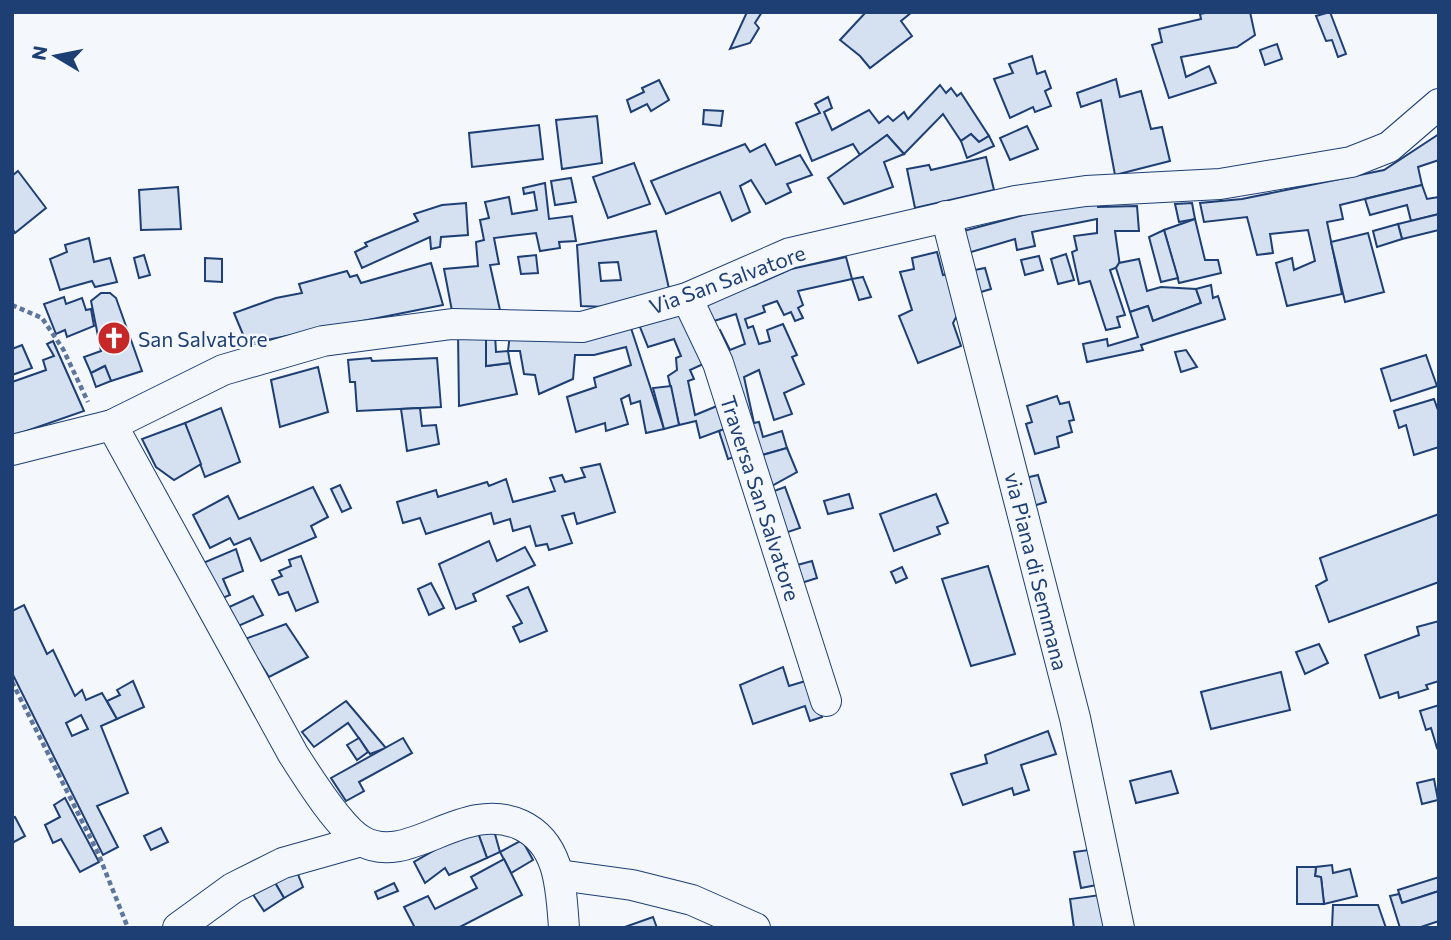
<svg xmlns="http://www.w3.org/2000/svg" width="1451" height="940" font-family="Commissioner,sans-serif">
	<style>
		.building { fill: #d5e0f0; stroke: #1d3f73; stroke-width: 2; fill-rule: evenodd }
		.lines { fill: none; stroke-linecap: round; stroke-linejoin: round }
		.minor-casing { stroke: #1d3f73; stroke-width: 32 }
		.path { stroke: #5e769c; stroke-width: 4.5; stroke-dasharray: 5 3.5; stroke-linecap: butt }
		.minor { stroke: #f4f7fb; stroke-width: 30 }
		.labels { text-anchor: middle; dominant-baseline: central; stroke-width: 5; stroke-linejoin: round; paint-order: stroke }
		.street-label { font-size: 21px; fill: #1d3f73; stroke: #f4f7fb }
		.poi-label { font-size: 21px; fill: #1d3f73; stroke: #f4f7fb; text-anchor: start }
	</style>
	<rect width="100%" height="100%" fill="#f4f7fb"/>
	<!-- building -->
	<g class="building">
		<path d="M 747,12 L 762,12 L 755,23 L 759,28 L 750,43 L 730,49 Z"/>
		<path d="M 866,12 L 912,12 L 901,21 L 912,36 L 870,68 L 860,56 L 840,40 Z"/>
		<path d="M 1210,12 L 1250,12 L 1255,35 L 1237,47 L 1181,57 L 1186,77 L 1209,66 L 1216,83 L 1169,98 L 1152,45 L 1162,42 L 1159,29 L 1201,19 L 1200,14 Z"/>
		<path d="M 1330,12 L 1346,54 L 1338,57 L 1332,40 L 1326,41 L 1316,16 Z"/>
		<path d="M 1277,44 L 1282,59 L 1265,65 L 1260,50 Z"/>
		<path d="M 1032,56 L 1037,74 L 1045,71 L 1051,88 L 1045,91 L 1051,106 L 1035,112 L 1033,107 L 1010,118 L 994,79 L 1013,73 L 1009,64 Z"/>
		<path d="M 1116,79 L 1120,97 L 1141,91 L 1151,129 L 1162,127 L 1170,161 L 1115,175 L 1101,100 L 1081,107 L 1077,93 Z"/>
		<path d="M 659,80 L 669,100 L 651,111 L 647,104 L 631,112 L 627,100 L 644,92 L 642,88 Z"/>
		<path d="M 940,85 L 946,93 L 951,88 L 957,96 L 961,93 L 989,136 L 979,142 L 971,134 L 961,141 L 943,114 L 904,154 L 887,135 L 860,155 L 853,144 L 812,161 L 796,123 L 820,113 L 815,104 L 828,97 L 832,108 L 824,112 L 832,130 L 869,110 L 879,123 L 888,116 L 893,121 L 904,112 L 908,119 Z"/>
		<path d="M 704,110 L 723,111 L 721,126 L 703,124 Z"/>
		<path d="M 597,116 L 602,163 L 562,169 L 556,120 Z"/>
		<path d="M 539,125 L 543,159 L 472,167 L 469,133 Z"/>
		<path d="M 1027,126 L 1038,149 L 1010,160 L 1000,138 Z"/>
		<path d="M 971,134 L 979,142 L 989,136 L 994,146 L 967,158 L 961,141 Z"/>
		<path d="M 1439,134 L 1439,160 L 1418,167 L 1422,185 L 1340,205 L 1343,219 L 1327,222 L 1342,294 L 1287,306 L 1276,263 L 1292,258 L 1294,270 L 1315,261 L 1308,230 L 1270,234 L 1273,253 L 1257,255 L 1247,217 L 1204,222 L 1200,203 L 1242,199 L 1384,170 Z"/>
		<path d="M 887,135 L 904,154 L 884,162 L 893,187 L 844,204 L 828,178 Z"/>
		<path d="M 745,144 L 750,152 L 765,144 L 776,165 L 800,155 L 812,175 L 787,184 L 791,192 L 766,204 L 751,180 L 740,186 L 750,212 L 732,221 L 720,192 L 666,214 L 651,181 Z"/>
		<path d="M 986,157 L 994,190 L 915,208 L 907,169 L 929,165 L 931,170 Z"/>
		<path d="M 634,163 L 650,204 L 608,218 L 593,177 Z"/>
		<path d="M 18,171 L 46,208 L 15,233 L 12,228 L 12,176 Z"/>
		<path d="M 571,178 L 576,202 L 555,205 L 551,181 Z"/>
		<path d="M 545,183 L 549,219 L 572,216 L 576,241 L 559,242 L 560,248 L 540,251 L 536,233 L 494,238 L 499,264 L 490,265 L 500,310 L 452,311 L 444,269 L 478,266 L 476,242 L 484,240 L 480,220 L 489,218 L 485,202 L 509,197 L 512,214 L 537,210 L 534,192 L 524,194 L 523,188 Z"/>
		<path d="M 1422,185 L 1427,199 L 1439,197 L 1439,214 L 1411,221 L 1407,205 L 1370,215 L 1365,199 Z"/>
		<path d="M 178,187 L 181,229 L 141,230 L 139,190 Z"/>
		<path d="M 1097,201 L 1098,207 L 1137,206 L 1139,231 L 1115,231 L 1120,266 L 1110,270 L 1125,315 L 1117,317 L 1120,327 L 1106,330 L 1090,281 L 1079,284 L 1072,252 L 1077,250 L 1074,236 L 1097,233 L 1097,219 L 1032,232 L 1035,246 L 1017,250 L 1015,239 L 961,255 L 956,233 L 1035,212 Z"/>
		<path d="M 466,203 L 468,235 L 441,237 L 440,247 L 431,249 L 430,237 L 362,268 L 355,252 L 367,246 L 365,243 L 418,221 L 414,214 L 442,205 Z"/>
		<path d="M 1192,203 L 1195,219 L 1179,222 L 1175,204 Z"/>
		<path d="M 1439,214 L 1439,230 L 1402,239 L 1398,224 Z"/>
		<path d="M 1195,219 L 1205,260 L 1218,260 L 1221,273 L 1179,283 L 1164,230 Z"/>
		<path d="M 1398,224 L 1402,239 L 1377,247 L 1373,231 Z"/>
		<path d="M 1164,230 L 1178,278 L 1161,282 L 1149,237 Z"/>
		<path d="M 656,231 L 670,293 L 631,308 L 581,306 L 577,245 ZM 618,262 L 621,280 L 601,281 L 599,263 Z"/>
		<path d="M 1368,233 L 1384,292 L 1345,302 L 1331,242 Z"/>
		<path d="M 89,238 L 94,262 L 110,258 L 117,282 L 95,287 L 92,281 L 60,290 L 50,259 L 67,252 L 65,245 Z"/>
		<path d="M 937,252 L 943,275 L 956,273 L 964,302 L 953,323 L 961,346 L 918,363 L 899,316 L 912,310 L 900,272 L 914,269 L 912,258 Z"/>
		<path d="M 1066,254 L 1074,280 L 1058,284 L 1051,259 Z"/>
		<path d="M 144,255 L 150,275 L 139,278 L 134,258 Z"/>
		<path d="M 536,255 L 538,273 L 521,274 L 518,257 Z"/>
		<path d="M 1039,256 L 1043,270 L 1025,275 L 1021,260 Z"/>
		<path d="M 846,257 L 852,279 L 798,291 L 803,305 L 798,308 L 803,318 L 795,321 L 791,312 L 784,315 L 777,301 L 763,306 L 765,312 L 745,319 L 748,328 L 753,326 L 759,344 L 770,341 L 767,330 L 783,324 L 797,355 L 792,357 L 804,384 L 784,393 L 792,414 L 774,420 L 759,370 L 744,377 L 754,423 L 744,425 L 696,303 L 755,285 L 791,269 ZM 736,314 L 745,344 L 730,350 L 720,330 L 715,332 L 711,322 Z"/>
		<path d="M 205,258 L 222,259 L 222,282 L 205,281 Z"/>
		<path d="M 1139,259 L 1147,291 L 1161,287 L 1196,289 L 1201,303 L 1153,321 L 1148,306 L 1130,312 L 1116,268 L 1119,263 Z"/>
		<path d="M 431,263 L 443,305 L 247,344 L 234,313 L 276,298 L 302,293 L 299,284 L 347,271 L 350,277 L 357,275 L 361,283 Z"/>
		<path d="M 985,268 L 991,289 L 971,295 L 965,272 Z"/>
		<path d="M 863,277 L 871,297 L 859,300 L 852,279 Z"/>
		<path d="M 1211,285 L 1213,298 L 1218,296 L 1225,319 L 1141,345 L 1143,350 L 1087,362 L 1083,344 L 1107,339 L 1108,346 L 1138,337 L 1130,312 L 1148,306 L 1153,321 L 1201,303 L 1196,289 Z"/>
		<path d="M 101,293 L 110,293 L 116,298 L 142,371 L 111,381 L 105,366 L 91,373 L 84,357 L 101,351 L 91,301 Z"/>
		<path d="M 64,297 L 66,304 L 82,298 L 86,310 L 91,309 L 94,326 L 67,337 L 65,330 L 56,334 L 44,304 Z"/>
		<path d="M 686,306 L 712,360 L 690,370 L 694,379 L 688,381 L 695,415 L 717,406 L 735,425 L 700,438 L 696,421 L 679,425 L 668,376 L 677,370 L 676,358 L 681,356 L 674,339 L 648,347 L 638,322 Z"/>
		<path d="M 630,325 L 664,429 L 646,433 L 640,401 L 631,404 L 629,395 L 621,399 L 628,424 L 606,431 L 605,423 L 576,432 L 567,397 L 596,387 L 594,378 L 631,365 L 626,347 L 594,355 L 575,355 L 573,379 L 539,394 L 535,375 L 524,374 L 520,351 L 508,351 L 510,334 Z"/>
		<path d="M 458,333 L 486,333 L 486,366 L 510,363 L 517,394 L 459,406 Z"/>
		<path d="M 486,333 L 495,334 L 496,352 L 508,351 L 510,363 L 486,366 Z"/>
		<path d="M 53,341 L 84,411 L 12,436 L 12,382 L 46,370 L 43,360 L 54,356 L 47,344 Z"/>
		<path d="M 22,345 L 32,368 L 12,375 L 12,349 Z"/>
		<path d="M 1186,350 L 1197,367 L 1181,372 L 1175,352 Z"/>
		<path d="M 1426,355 L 1437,386 L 1391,401 L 1381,369 Z"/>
		<path d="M 371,358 L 372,361 L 437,358 L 441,407 L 357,411 L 355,382 L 350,382 L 348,360 Z"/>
		<path d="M 105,366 L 111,381 L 96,387 L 91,373 Z"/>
		<path d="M 318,367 L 328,412 L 280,427 L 271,380 Z"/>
		<path d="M 671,386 L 679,425 L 664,429 L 653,388 Z"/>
		<path d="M 1057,396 L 1060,404 L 1069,402 L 1074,420 L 1069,421 L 1072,432 L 1057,437 L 1059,447 L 1035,454 L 1026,424 L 1032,422 L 1027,406 Z"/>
		<path d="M 1434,399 L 1439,413 L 1439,447 L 1414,455 L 1406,425 L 1399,428 L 1394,411 Z"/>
		<path d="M 221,408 L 240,462 L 205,477 L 185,423 Z"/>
		<path d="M 420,408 L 422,426 L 436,425 L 439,444 L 407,451 L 401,409 Z"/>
		<path d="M 759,422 L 763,437 L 782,431 L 787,448 L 752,458 L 744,425 Z"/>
		<path d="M 185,423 L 201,464 L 174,480 L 156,467 L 142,439 Z"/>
		<path d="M 735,425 L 744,454 L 728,459 L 719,431 Z"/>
		<path d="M 787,448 L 797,472 L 761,492 L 752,458 Z"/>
		<path d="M 600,464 L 615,512 L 577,524 L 574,513 L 562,516 L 572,543 L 549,550 L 547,544 L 536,546 L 530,526 L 513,531 L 510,519 L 494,524 L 491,513 L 426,534 L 420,518 L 403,523 L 397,502 L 436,490 L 438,497 L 487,482 L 489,486 L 506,479 L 513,502 L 555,491 L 550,478 L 562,475 L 565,482 L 585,477 L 581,468 Z"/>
		<path d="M 1038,475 L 1046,502 L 1030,507 L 1021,479 Z"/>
		<path d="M 340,485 L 351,508 L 342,512 L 331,489 Z"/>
		<path d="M 313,487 L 328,517 L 311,526 L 316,537 L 261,561 L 250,538 L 234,545 L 230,538 L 210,548 L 193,515 L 228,496 L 239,519 Z"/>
		<path d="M 785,487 L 800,528 L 776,536 L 763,495 Z"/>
		<path d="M 849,494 L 853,508 L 828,514 L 824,501 Z"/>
		<path d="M 936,494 L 948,523 L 937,527 L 940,534 L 894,551 L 880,514 Z"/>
		<path d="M 1439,514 L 1439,582 L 1329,622 L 1316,586 L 1327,580 L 1320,558 Z"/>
		<path d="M 489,541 L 497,561 L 525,547 L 535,565 L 473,594 L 476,601 L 456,609 L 439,564 Z"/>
		<path d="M 236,549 L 243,571 L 223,579 L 230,595 L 220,599 L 203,563 Z"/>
		<path d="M 301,556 L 318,602 L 296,611 L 288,592 L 279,595 L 272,580 L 282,576 L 279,571 L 291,566 L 289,560 Z"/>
		<path d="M 812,561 L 817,578 L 795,585 L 790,567 Z"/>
		<path d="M 988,566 L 1015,654 L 971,666 L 942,579 Z"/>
		<path d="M 902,567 L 907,578 L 896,583 L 891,572 Z"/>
		<path d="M 431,583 L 444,608 L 429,615 L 418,589 Z"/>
		<path d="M 528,587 L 547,631 L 520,642 L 513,627 L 522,623 L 507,596 Z"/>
		<path d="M 253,596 L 263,615 L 236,627 L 227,608 Z"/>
		<path d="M 24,605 L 47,654 L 53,650 L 75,696 L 82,690 L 86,700 L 102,693 L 117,719 L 101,726 L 128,793 L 97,806 L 118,847 L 103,855 L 12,673 L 12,611 ZM 81,715 L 88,729 L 72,736 L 66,723 Z"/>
		<path d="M 1439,621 L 1439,681 L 1426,685 L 1428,689 L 1399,698 L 1398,692 L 1380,698 L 1365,655 L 1419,635 L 1417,627 Z"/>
		<path d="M 286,624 L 308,657 L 269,677 L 245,639 Z"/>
		<path d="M 1319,644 L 1328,663 L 1305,674 L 1296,652 Z"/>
		<path d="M 783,667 L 789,686 L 812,679 L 822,717 L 810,721 L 805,706 L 753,724 L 740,685 Z"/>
		<path d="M 1281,672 L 1290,710 L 1211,729 L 1201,692 Z"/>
		<path d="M 133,681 L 144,707 L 117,719 L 107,701 L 120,695 L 117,690 Z"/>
		<path d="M 346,701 L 386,748 L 370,754 L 348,723 L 314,747 L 302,732 Z"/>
		<path d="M 1439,705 L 1439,747 L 1437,748 L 1431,728 L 1426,730 L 1420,711 Z"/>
		<path d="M 1048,731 L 1056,754 L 1021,765 L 1029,790 L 1014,795 L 1012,788 L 963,805 L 951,774 L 987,763 L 985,755 Z"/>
		<path d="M 359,738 L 368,752 L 357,760 L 347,745 Z"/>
		<path d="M 403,738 L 412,753 L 359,782 L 364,791 L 346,801 L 331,778 Z"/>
		<path d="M 1171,771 L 1178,793 L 1136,803 L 1130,781 Z"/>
		<path d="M 1434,779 L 1438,800 L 1422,804 L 1417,783 Z"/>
		<path d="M 65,798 L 99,862 L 80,872 L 61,839 L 53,843 L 45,825 L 60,817 L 54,805 Z"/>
		<path d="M 15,817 L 25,836 L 12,843 L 12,818 Z"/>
		<path d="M 493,827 L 500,852 L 487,858 L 478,833 Z"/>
		<path d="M 161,828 L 168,842 L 151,850 L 144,836 Z"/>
		<path d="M 478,833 L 487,858 L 449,875 L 445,868 L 425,883 L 414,862 L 449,842 Z"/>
		<path d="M 522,840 L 533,860 L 511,873 L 500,852 Z"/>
		<path d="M 1096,849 L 1102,884 L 1081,888 L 1074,852 Z"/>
		<path d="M 504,859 L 522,895 L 458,928 L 415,928 L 404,907 L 428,896 L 435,909 L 477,888 L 471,877 Z"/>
		<path d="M 1332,865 L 1333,873 L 1350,869 L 1357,896 L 1324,904 L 1321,877 L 1315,876 L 1316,867 Z"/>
		<path d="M 295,867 L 303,887 L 284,898 L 271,876 Z"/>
		<path d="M 1297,867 L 1316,867 L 1315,876 L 1321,877 L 1324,904 L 1297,904 Z"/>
		<path d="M 271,876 L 284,898 L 264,911 L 248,887 Z"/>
		<path d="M 1439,877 L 1439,891 L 1402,903 L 1398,890 Z"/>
		<path d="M 394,883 L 398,891 L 378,899 L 375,892 Z"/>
		<path d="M 1439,891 L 1439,921 L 1418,928 L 1400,928 L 1390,896 L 1399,894 L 1402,903 Z"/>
		<path d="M 1108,894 L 1112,928 L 1074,928 L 1070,899 Z"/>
		<path d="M 1333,905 L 1378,905 L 1386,928 L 1332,928 Z"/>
		<path d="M 653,917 L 657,928 L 622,928 Z"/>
	</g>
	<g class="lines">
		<defs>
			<g id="minor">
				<path d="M 946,216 L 1075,718 L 1119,928"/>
				<path d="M 687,298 L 718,363 L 826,701"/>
				<path d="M 112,425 L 293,754 C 307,776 340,829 362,841 C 409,868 463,798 521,825 C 561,844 561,890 564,928"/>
				<path d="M 12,450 L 112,425 L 223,370 L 323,341 L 452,324 L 582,327 L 687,298 L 790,253 L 1015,201 L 1086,191 L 1220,184 L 1351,162 L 1389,147 L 1439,104"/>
				<path d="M 559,875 L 632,885 L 692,900 L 755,928"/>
				<path d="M 178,928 L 233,888 L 283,863 L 361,841"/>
			</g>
		</defs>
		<!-- minor casing -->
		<use href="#minor" class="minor-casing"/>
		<!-- path -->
		<g class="path">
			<path d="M 12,305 L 42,318 L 63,349 L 88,402"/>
			<path d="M 12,682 L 98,853 L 128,928"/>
		</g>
		<!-- minor -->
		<use href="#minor" class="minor"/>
	</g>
	<!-- icons -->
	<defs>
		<symbol id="church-disc" viewBox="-11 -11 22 22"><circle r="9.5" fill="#c62828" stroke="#f4f7fb"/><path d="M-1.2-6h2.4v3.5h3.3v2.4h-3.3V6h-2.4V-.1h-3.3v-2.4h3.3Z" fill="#fff"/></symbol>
	</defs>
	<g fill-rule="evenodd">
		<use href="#church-disc" x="95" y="319" width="38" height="38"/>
	</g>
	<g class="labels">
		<!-- street labels -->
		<g class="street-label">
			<text transform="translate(727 279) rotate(-20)">Via San Salvatore</text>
			<text transform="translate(761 498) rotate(72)">Traversa San Salvatore</text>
			<text transform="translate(1037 571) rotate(76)">via Piana di Semmana</text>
		</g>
		<!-- poi labels -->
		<g class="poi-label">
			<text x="138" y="338">San Salvatore</text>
		</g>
	</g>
	<!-- border -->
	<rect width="1451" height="940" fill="none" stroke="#1d3f73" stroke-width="28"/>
	<!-- north arrow -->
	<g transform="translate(56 56) rotate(280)" stroke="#f4f7fb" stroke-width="5" paint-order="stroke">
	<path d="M0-5L12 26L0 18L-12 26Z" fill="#1d3f73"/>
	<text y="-10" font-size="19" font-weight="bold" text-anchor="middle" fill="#1d3f73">N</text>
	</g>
</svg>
